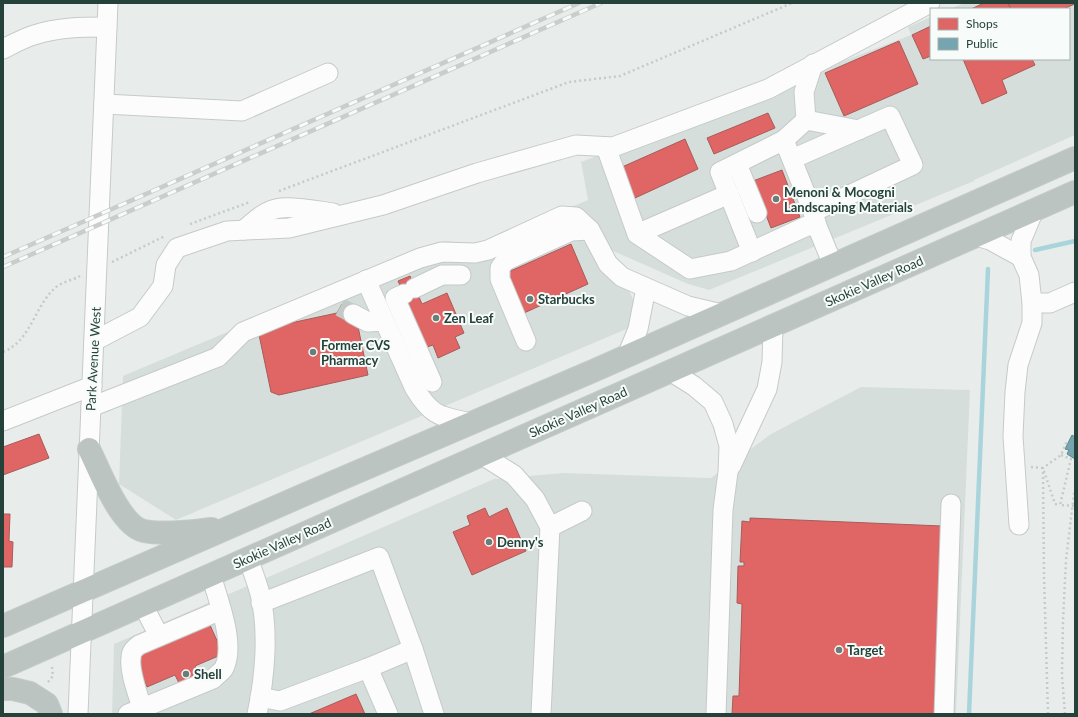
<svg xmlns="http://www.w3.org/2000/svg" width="1078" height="717" font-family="Lato,sans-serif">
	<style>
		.built { fill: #d6dedb }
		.shops { fill: #e06666; stroke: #a85b59 }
		.public { fill: #76a5af; stroke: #5d878c }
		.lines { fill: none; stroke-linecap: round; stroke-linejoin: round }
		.stream { stroke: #a9d4db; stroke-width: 4.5 }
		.minor-tunnel { stroke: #c1cbc8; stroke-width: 19; stroke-dasharray: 19 10; stroke-linecap: butt }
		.minor-casing { stroke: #c5cac8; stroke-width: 21 }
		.highway-casing { stroke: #c3ccc9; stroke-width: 24 }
		.path { stroke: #c3ccca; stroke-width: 2.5; stroke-dasharray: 2 3; stroke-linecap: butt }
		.minor { stroke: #fcfcfc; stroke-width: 19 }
		.highway { stroke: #bcc4c2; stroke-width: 22 }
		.rail-casing { stroke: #c9cdcc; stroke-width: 4.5 }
		.rail { stroke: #f7fbf9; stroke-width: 3; stroke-dasharray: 9; stroke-linecap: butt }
		.poi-dot { fill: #697e78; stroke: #f7fbf9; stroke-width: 1.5 }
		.labels { text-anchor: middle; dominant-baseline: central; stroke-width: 4; stroke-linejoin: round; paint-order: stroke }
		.poi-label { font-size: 13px; font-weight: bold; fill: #24423a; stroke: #f7fbf9; text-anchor: start }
		.street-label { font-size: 13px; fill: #24423a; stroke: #f7fbf9 }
	</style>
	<rect width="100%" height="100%" fill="#e8edeb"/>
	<!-- built -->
	<g class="built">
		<path d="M 964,3 L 1075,3 L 1075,135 L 974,180 L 974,181 L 709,290 L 688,284 L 611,250 L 643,322 L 176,520 L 119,484 L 123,376 L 444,241 L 483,244 L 588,200 L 581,162 L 911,35 L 908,27 L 931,17 L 931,59 L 1069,59 L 1069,9 L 950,9 Z"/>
		<path d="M 861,387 L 970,390 L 956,714 L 112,714 L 114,644 L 494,479 L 564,473 L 711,478 L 771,434 Z"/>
	</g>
	<!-- shops -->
	<g class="shops">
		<path d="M 984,3 L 1008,3 L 1011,9 L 971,9 Z"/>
		<path d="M 1008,3 L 1075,3 L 1075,4 L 1063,9 L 1011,9 Z"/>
		<path d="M 931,26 L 931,56 L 923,59 L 912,35 Z"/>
		<path d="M 899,41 L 918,84 L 844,116 L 825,73 Z"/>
		<path d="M 963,59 L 1032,59 L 1035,65 L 1002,80 L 1007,93 L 982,104 Z"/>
		<path d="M 768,113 L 775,128 L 714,154 L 707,138 Z"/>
		<path d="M 685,139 L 698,169 L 635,198 L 622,167 Z"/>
		<path d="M 782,170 L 800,217 L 771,228 L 753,181 Z"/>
		<path d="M 571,244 L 588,284 L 524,313 L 506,273 Z"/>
		<path d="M 410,276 L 422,304 L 447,293 L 464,333 L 455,337 L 460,348 L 438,358 L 433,345 L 427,347 L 398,281 Z"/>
		<path d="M 342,304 L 355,312 L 368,375 L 279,395 L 271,392 L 258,330 L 337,313 Z"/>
		<path d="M 39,434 L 49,458 L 3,475 L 3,447 Z"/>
		<path d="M 485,508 L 489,517 L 507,508 L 526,551 L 472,575 L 453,532 L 470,525 L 467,516 Z"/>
		<path d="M 3,514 L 10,514 L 9,541 L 13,542 L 12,567 L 3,567 Z"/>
		<path d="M 750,518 L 942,526 L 934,714 L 732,714 L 733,696 L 739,696 L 742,604 L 737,603 L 738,566 L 744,566 L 744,562 L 740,562 L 742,521 L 750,522 Z"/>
		<path d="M 210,625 L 223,654 L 195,666 L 199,674 L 179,683 L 175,675 L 147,687 L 134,657 Z"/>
		<path d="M 356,694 L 365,714 L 309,714 Z"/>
	</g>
	<!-- public -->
	<path class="public" d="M 1072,435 L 1075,437 L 1075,459 L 1067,454 L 1069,450 L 1065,449 Z"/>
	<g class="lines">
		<!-- stream -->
		<g class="stream">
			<path d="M 1035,250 L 1075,241"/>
			<path d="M 969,714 L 988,269"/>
		</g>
		<!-- minor-tunnel -->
		<path class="minor-tunnel" d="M 340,307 L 353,314"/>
		<defs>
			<g id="minor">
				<path d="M 3,49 C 13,44 24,38 34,35 C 58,27 83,27 107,27"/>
				<path d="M 104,104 L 242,111 L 328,73"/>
				<path d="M 806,120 L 859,130"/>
				<path d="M 784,140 L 806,120 L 804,92 L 813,64"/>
				<path d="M 606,147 L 637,234 L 690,269 L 731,261 L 807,226 L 817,226 L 833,265"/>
				<path d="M 792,159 L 890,116 L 913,165 L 813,212 L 817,226"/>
				<path d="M 737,164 L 757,213"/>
				<path d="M 244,230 C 254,221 267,209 281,208 C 295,206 319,211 333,213"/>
				<path d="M 637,234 L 729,194"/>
				<path d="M 976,236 L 990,240 L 1021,257"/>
				<path d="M 752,252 L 720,172 L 784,140 L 813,212"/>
				<path d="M 366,280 L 415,389 C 433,418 441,416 471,423"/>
				<path d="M 415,288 L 442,275 L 461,275"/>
				<path d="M 404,294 L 395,298 L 432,382"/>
				<path d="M 1032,303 L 1050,303 L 1075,292"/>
				<path d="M 353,314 L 368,322 L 384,321"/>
				<path d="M 94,341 L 140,317 L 163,286 L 166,265 L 177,248 L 227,231 L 289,228 L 383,205 L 477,173 L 576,145 L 613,147 L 768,89 L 930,3"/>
				<path d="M 526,341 L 500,279 L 500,268 L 505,261 L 571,231 L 590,230"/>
				<path d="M 627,356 L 638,329 L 646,288"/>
				<path d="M 670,371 L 694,386 L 713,402 L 723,424 L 729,446 L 728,472 L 723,510 L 716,714"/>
				<path d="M 91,407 L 218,357 L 243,332 L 420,258 L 442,252 L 475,253 L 488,250 L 562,216 L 576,217 L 590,230 L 608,264 L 622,277 L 688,306 L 722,314"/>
				<path d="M 3,421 L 92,386"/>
				<path d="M 482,455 L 514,475 L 535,499 L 550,527 L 541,714"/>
				<path d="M 731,466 L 767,389 L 772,362 L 773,326"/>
				<path d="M 1019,525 L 1013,436 L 1015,392 L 1018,365 L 1032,323 L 1032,303 L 1029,275 L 1021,257 L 1021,241 L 1034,210"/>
				<path d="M 550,527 L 582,511"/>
				<path d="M 248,558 C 252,570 257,582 260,594 C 269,630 265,677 257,714"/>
				<path d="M 261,603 L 379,557 L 413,649"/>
				<path d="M 143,605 L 159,636"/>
				<path d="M 368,668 L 388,714"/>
				<path d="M 260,697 L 280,701 L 368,668 L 413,649 L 434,714"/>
				<path d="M 142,708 C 138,694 129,672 131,658 C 131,651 135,648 139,645 L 221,610"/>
				<path d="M 78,714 L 108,3"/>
				<path d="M 128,714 L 213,679 C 216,675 222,672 224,668 C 236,644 218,600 211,575"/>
				<path d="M 944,714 L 951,504"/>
			</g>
			<g id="highway">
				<path d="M 89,449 C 100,471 120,526 144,531 C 163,535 192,531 212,529"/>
				<path d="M 3,626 L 308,493 L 593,371 L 1075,158"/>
				<path d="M 3,667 L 1075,192"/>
				<path d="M 3,689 L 13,689 L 30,693 L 47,704 L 51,714"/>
			</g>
		</defs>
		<!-- minor casing -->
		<use href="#minor" class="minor-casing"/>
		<!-- highway casing -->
		<use href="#highway" class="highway-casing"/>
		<!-- path -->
		<g class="path">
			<path d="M 279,191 L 569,82 L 620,76 L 792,3"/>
			<path d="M 190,224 L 250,202"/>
			<path d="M 112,262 L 165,236"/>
			<path d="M 3,352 C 31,341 34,307 55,288 C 61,282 73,280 80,276"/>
			<path d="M 1061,455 L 1071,459 L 1060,505 L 1075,506"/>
			<path d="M 1031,467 L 1043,468 L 1055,504 L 1060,505"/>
			<path d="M 48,682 L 53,676 L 52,667"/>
			<path d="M 1048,714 L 1044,575 L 1043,468 L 1061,455 L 1067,441 L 1068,442"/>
			<path d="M 1065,714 L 1062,676 L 1063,621 L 1066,560 L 1074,493"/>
		</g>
		<!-- minor -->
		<use href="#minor" class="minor"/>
		<!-- highway -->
		<use href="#highway" class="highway"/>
		<defs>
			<g id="rail">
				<path d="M 3,257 L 579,3"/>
				<path d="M 3,267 L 601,3"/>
			</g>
		</defs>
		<!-- rail casing -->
		<use href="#rail" class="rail-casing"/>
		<!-- rail -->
		<use href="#rail" class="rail"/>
	</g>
	<!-- markers -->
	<g class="poi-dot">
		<circle cx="776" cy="199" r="4"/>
		<circle cx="530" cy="299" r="4"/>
		<circle cx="436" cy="318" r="4"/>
		<circle cx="313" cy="352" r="4"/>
		<circle cx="489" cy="542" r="4"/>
		<circle cx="839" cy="650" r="4"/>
		<circle cx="186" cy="674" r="4"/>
	</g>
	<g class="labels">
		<!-- poi labels -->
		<g class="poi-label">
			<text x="784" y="192">Menoni &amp; Mocogni<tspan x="784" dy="15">Landscaping Materials</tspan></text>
			<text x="538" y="299">Starbucks</text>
			<text x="444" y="318">Zen Leaf</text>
			<text x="321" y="345">Former CVS<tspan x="321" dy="15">Pharmacy</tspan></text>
			<text x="497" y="542">Denny's</text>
			<text x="847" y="650">Target</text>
			<text x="194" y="674">Shell</text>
		</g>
		<!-- street labels -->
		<g class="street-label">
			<text transform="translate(874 281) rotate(-24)">Skokie Valley Road</text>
			<text transform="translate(93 359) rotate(-87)">Park Avenue West</text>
			<text transform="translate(578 412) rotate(-24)">Skokie Valley Road</text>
			<text transform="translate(282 543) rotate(-24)">Skokie Valley Road</text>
		</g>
	</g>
	<!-- border -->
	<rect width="1078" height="717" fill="none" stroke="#24423a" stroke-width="8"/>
	<!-- legend -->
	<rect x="930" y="8" width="140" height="52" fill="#f7fbf9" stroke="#a3b1ad"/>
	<rect x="938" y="18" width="20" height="12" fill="#e06666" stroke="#a3b1ad"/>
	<text x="966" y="28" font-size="12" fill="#24423a">Shops</text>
	<rect x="938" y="38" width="20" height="12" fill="#76a5af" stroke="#a3b1ad"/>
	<text x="966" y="48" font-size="12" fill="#24423a">Public</text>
</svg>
